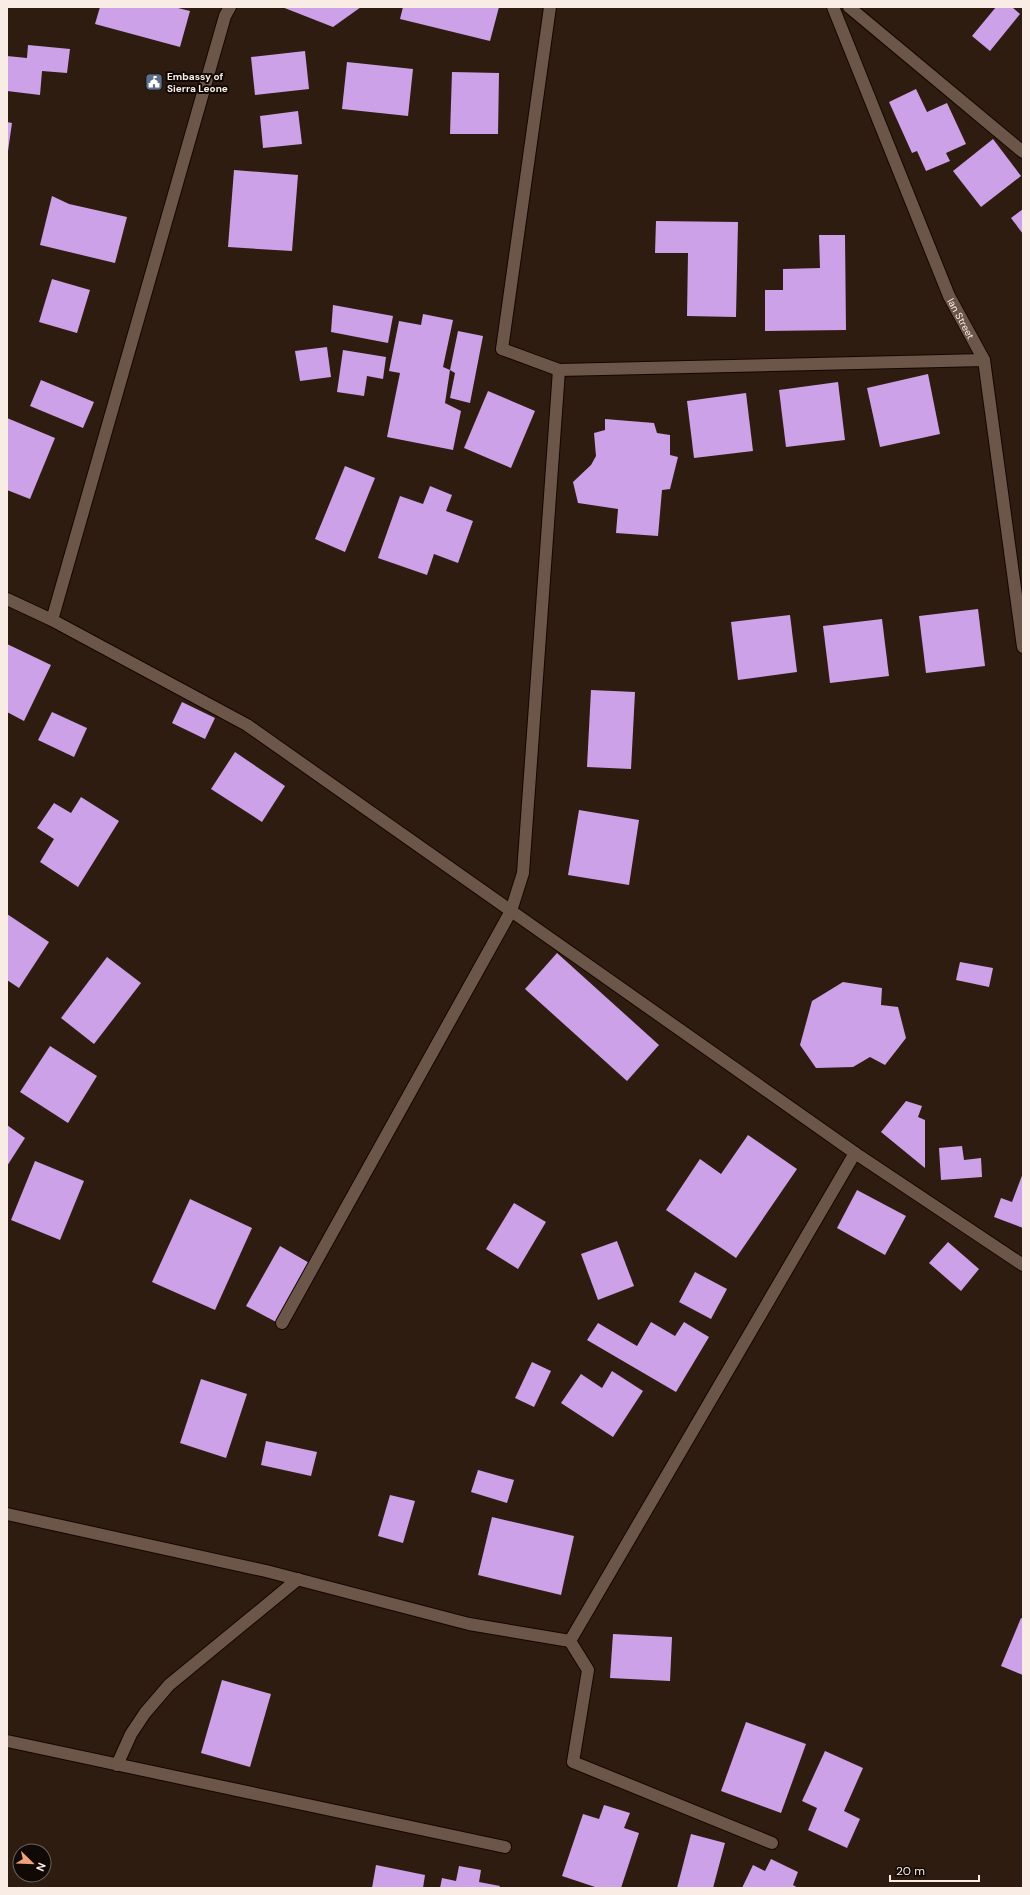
<svg xmlns="http://www.w3.org/2000/svg" width="1030" height="1895" font-family="'DM Sans',sans-serif">
	<style>
		.building { fill: #cca1e8 }
		.lines { fill: none; stroke-linecap: round; stroke-linejoin: round }
		.minor-casing { stroke: #160600; stroke-width: 14 }
		.minor { stroke: #6b5649; stroke-width: 12 }
		.labels { text-anchor: middle; dominant-baseline: central; stroke-width: 4; stroke-linejoin: round; paint-order: stroke }
		.poi-label { font-size: 10px; font-weight: bold; fill: #f9ece4; stroke: #100905; text-anchor: start }
		.street-label { font-size: 10px; fill: #f9ece4; stroke: #100905 }
	</style>
	<rect width="100%" height="100%" fill="#2e1c10"/>
	<!-- building -->
	<g class="building">
		<path d="M 100,7 L 174,7 L 190,11 L 180,47 L 95,24 Z"/>
		<path d="M 282,7 L 361,7 L 333,27 Z"/>
		<path d="M 403,7 L 499,7 L 490,41 L 400,19 Z"/>
		<path d="M 996,7 L 1012,7 L 1020,14 L 990,51 L 972,36 Z"/>
		<path d="M 28,45 L 70,49 L 67,73 L 42,71 L 40,95 L 7,91 L 7,56 L 27,58 Z"/>
		<path d="M 305,51 L 309,89 L 255,95 L 251,57 Z"/>
		<path d="M 347,62 L 413,69 L 408,116 L 342,109 Z"/>
		<path d="M 452,72 L 499,73 L 498,134 L 450,134 Z"/>
		<path d="M 916,89 L 927,112 L 947,103 L 966,144 L 946,153 L 950,161 L 926,171 L 917,151 L 912,153 L 889,102 Z"/>
		<path d="M 298,111 L 302,144 L 263,148 L 260,116 Z"/>
		<path d="M 7,122 L 12,123 L 8,151 L 7,151 Z"/>
		<path d="M 993,139 L 1021,176 L 981,207 L 953,171 Z"/>
		<path d="M 234,170 L 298,175 L 292,251 L 228,247 Z"/>
		<path d="M 52,196 L 69,204 L 127,217 L 115,263 L 40,245 Z"/>
		<path d="M 1023,209 L 1023,234 L 1011,218 Z"/>
		<path d="M 656,221 L 738,222 L 736,317 L 687,316 L 688,253 L 655,253 Z"/>
		<path d="M 819,235 L 845,235 L 846,330 L 765,331 L 765,290 L 783,290 L 783,269 L 820,268 Z"/>
		<path d="M 52,279 L 90,290 L 77,333 L 39,322 Z"/>
		<path d="M 333,305 L 393,316 L 388,343 L 331,332 Z"/>
		<path d="M 423,314 L 453,320 L 443,367 L 450,370 L 458,331 L 483,336 L 470,403 L 450,398 L 455,373 L 450,370 L 445,403 L 461,411 L 453,450 L 387,437 L 400,373 L 389,371 L 399,321 L 421,325 Z"/>
		<path d="M 327,347 L 331,377 L 300,381 L 295,351 Z"/>
		<path d="M 343,350 L 386,357 L 383,379 L 367,376 L 364,396 L 337,392 Z"/>
		<path d="M 928,374 L 940,434 L 880,447 L 867,388 Z"/>
		<path d="M 41,380 L 94,402 L 83,428 L 30,406 Z"/>
		<path d="M 838,382 L 845,440 L 786,447 L 779,390 Z"/>
		<path d="M 488,391 L 535,411 L 511,468 L 464,448 Z"/>
		<path d="M 746,393 L 753,451 L 694,458 L 687,401 Z"/>
		<path d="M 7,418 L 55,438 L 30,499 L 7,490 Z"/>
		<path d="M 605,419 L 654,423 L 657,433 L 670,435 L 670,455 L 678,457 L 670,489 L 662,490 L 658,536 L 616,533 L 618,509 L 578,503 L 573,482 L 591,465 L 596,456 L 594,433 L 605,430 Z"/>
		<path d="M 345,466 L 375,478 L 345,552 L 315,539 Z"/>
		<path d="M 430,486 L 452,495 L 446,511 L 473,521 L 458,563 L 434,554 L 427,575 L 378,558 L 400,496 L 423,504 Z"/>
		<path d="M 978,609 L 985,666 L 926,673 L 919,616 Z"/>
		<path d="M 790,615 L 797,672 L 738,680 L 731,622 Z"/>
		<path d="M 882,619 L 889,676 L 830,683 L 823,626 Z"/>
		<path d="M 7,644 L 51,665 L 24,721 L 7,712 Z"/>
		<path d="M 591,690 L 635,692 L 631,769 L 587,767 Z"/>
		<path d="M 182,702 L 215,718 L 205,739 L 172,723 Z"/>
		<path d="M 52,712 L 87,728 L 74,757 L 38,740 Z"/>
		<path d="M 235,752 L 285,786 L 262,822 L 211,789 Z"/>
		<path d="M 81,797 L 119,821 L 78,887 L 40,862 L 54,839 L 37,828 L 54,803 L 71,813 Z"/>
		<path d="M 579,810 L 639,820 L 629,885 L 568,875 Z"/>
		<path d="M 7,914 L 49,942 L 19,988 L 7,980 Z"/>
		<path d="M 557,953 L 659,1045 L 627,1081 L 525,989 Z"/>
		<path d="M 107,957 L 141,983 L 94,1044 L 61,1018 Z"/>
		<path d="M 960,962 L 993,968 L 989,987 L 956,980 Z"/>
		<path d="M 843,982 L 882,988 L 881,1005 L 898,1007 L 906,1038 L 885,1065 L 870,1057 L 853,1067 L 816,1068 L 800,1045 L 812,1001 Z"/>
		<path d="M 50,1046 L 97,1076 L 68,1123 L 20,1092 Z"/>
		<path d="M 906,1101 L 922,1106 L 918,1117 L 925,1120 L 925,1168 L 881,1132 Z"/>
		<path d="M 7,1125 L 25,1138 L 7,1166 Z"/>
		<path d="M 748,1135 L 797,1169 L 736,1258 L 666,1210 L 700,1159 L 721,1174 Z"/>
		<path d="M 962,1146 L 964,1160 L 981,1158 L 982,1177 L 941,1180 L 939,1148 Z"/>
		<path d="M 35,1161 L 84,1181 L 60,1240 L 11,1220 Z"/>
		<path d="M 1023,1173 L 1023,1228 L 994,1217 L 1001,1198 L 1012,1202 Z"/>
		<path d="M 857,1190 L 906,1216 L 885,1255 L 837,1228 Z"/>
		<path d="M 190,1199 L 252,1228 L 215,1310 L 152,1282 Z"/>
		<path d="M 514,1203 L 546,1222 L 518,1269 L 486,1249 Z"/>
		<path d="M 617,1241 L 634,1286 L 598,1300 L 581,1254 Z"/>
		<path d="M 948,1242 L 979,1269 L 961,1291 L 929,1263 Z"/>
		<path d="M 280,1246 L 311,1264 L 278,1323 L 246,1306 Z"/>
		<path d="M 695,1272 L 727,1289 L 711,1319 L 679,1302 Z"/>
		<path d="M 651,1322 L 675,1336 L 684,1322 L 709,1337 L 676,1392 L 587,1340 L 598,1323 L 637,1346 Z"/>
		<path d="M 532,1362 L 551,1371 L 534,1407 L 515,1398 Z"/>
		<path d="M 612,1371 L 643,1391 L 613,1437 L 561,1403 L 581,1374 L 602,1388 Z"/>
		<path d="M 201,1379 L 247,1394 L 226,1458 L 180,1443 Z"/>
		<path d="M 266,1441 L 317,1452 L 311,1476 L 261,1465 Z"/>
		<path d="M 478,1470 L 514,1480 L 507,1503 L 471,1492 Z"/>
		<path d="M 390,1495 L 415,1501 L 403,1543 L 378,1536 Z"/>
		<path d="M 492,1517 L 574,1536 L 561,1595 L 478,1575 Z"/>
		<path d="M 1021,1618 L 1023,1619 L 1023,1675 L 1001,1666 Z"/>
		<path d="M 613,1634 L 672,1637 L 670,1681 L 610,1678 Z"/>
		<path d="M 222,1680 L 271,1694 L 250,1767 L 201,1753 Z"/>
		<path d="M 746,1722 L 806,1744 L 781,1813 L 721,1791 Z"/>
		<path d="M 825,1751 L 863,1768 L 844,1811 L 860,1819 L 847,1848 L 808,1830 L 817,1808 L 802,1801 Z"/>
		<path d="M 604,1805 L 630,1813 L 624,1828 L 639,1833 L 621,1888 L 598,1888 L 562,1876 L 583,1814 L 599,1819 Z"/>
		<path d="M 691,1834 L 725,1843 L 713,1888 L 677,1888 Z"/>
		<path d="M 771,1859 L 798,1872 L 793,1885 L 798,1888 L 742,1888 L 753,1865 L 765,1871 Z"/>
		<path d="M 376,1865 L 425,1875 L 423,1888 L 372,1888 Z"/>
		<path d="M 459,1866 L 481,1870 L 479,1882 L 500,1886 L 499,1888 L 440,1888 L 442,1878 L 456,1881 Z"/>
	</g>
	<g class="lines">
		<defs>
			<g id="minor">
				<path d="M 550,7 L 502,349 L 559,370 L 984,360"/>
				<path id="s1" d="M 833,7 L 949,296 L 984,360 L 1023,647"/>
				<path d="M 849,7 L 1023,152"/>
				<path d="M 7,599 L 52,620 L 247,725 L 855,1153 L 1023,1265"/>
				<path d="M 52,620 L 225,16 L 230,7"/>
				<path d="M 282,1323 L 511,911 L 523,873 L 559,370"/>
				<path d="M 7,1514 L 266,1571 L 469,1624 L 570,1641 L 855,1153"/>
				<path d="M 570,1641 L 588,1670 L 573,1762 L 772,1843"/>
				<path d="M 7,1741 L 505,1847"/>
				<path d="M 117,1765 L 131,1734 L 145,1713 L 169,1685 L 298,1579"/>
			</g>
		</defs>
		<!-- minor casing -->
		<use href="#minor" class="minor-casing"/>
		<!-- minor -->
		<use href="#minor" class="minor"/>
	</g>
	<!-- icons -->
	<defs>
		<symbol id="civic-square" viewBox="-11 -11 22 22"><rect x="-9" y="-9" width="18" height="18" rx="4" fill="#5c6f8a" stroke="#100905"/><path d="M-.6-6.5H3V-4.5H.6V-3L4-1V1h2V6H-6V1h2V-1L-.6-3ZM-1.2 2.5V6h2.4V2.5Z" fill="#fff"/></symbol>
	</defs>
	<g fill-rule="evenodd">
		<use href="#civic-square" x="144" y="72" width="20" height="20"/>
	</g>
	<g class="labels">
		<!-- poi labels -->
		<g class="poi-label">
			<text x="167" y="76">Embassy of<tspan x="167" dy="12">Sierra Leone</tspan></text>
		</g>
		<!-- street labels -->
		<g class="street-label">
			<text stroke="none"><textPath href="#s1" startOffset="337">Ian Street</textPath></text>
		</g>
	</g>
	<!-- border -->
	<rect width="1030" height="1895" fill="none" stroke="#f9ece4" stroke-width="16"/>
	<!-- north arrow -->
	<g transform="translate(32 1863) rotate(113)"><circle r="19" fill="#100905" stroke="#6d645e"/>
	<path d="M0-3L7 15L0 10L-7 15Z" fill="#f0a27a"/>
	<text y="-6" font-size="11" font-weight="bold" text-anchor="middle" fill="#f9ece4">N</text>
	</g>
	<!-- scale -->
	<path d="M890 1875v6h89v-6" fill="none" stroke="#f9ece4" stroke-width="2"/>
	<text x="896" y="1875" font-size="12" fill="#f9ece4" stroke="#100905" stroke-width="3" paint-order="stroke">20 m</text>
</svg>
